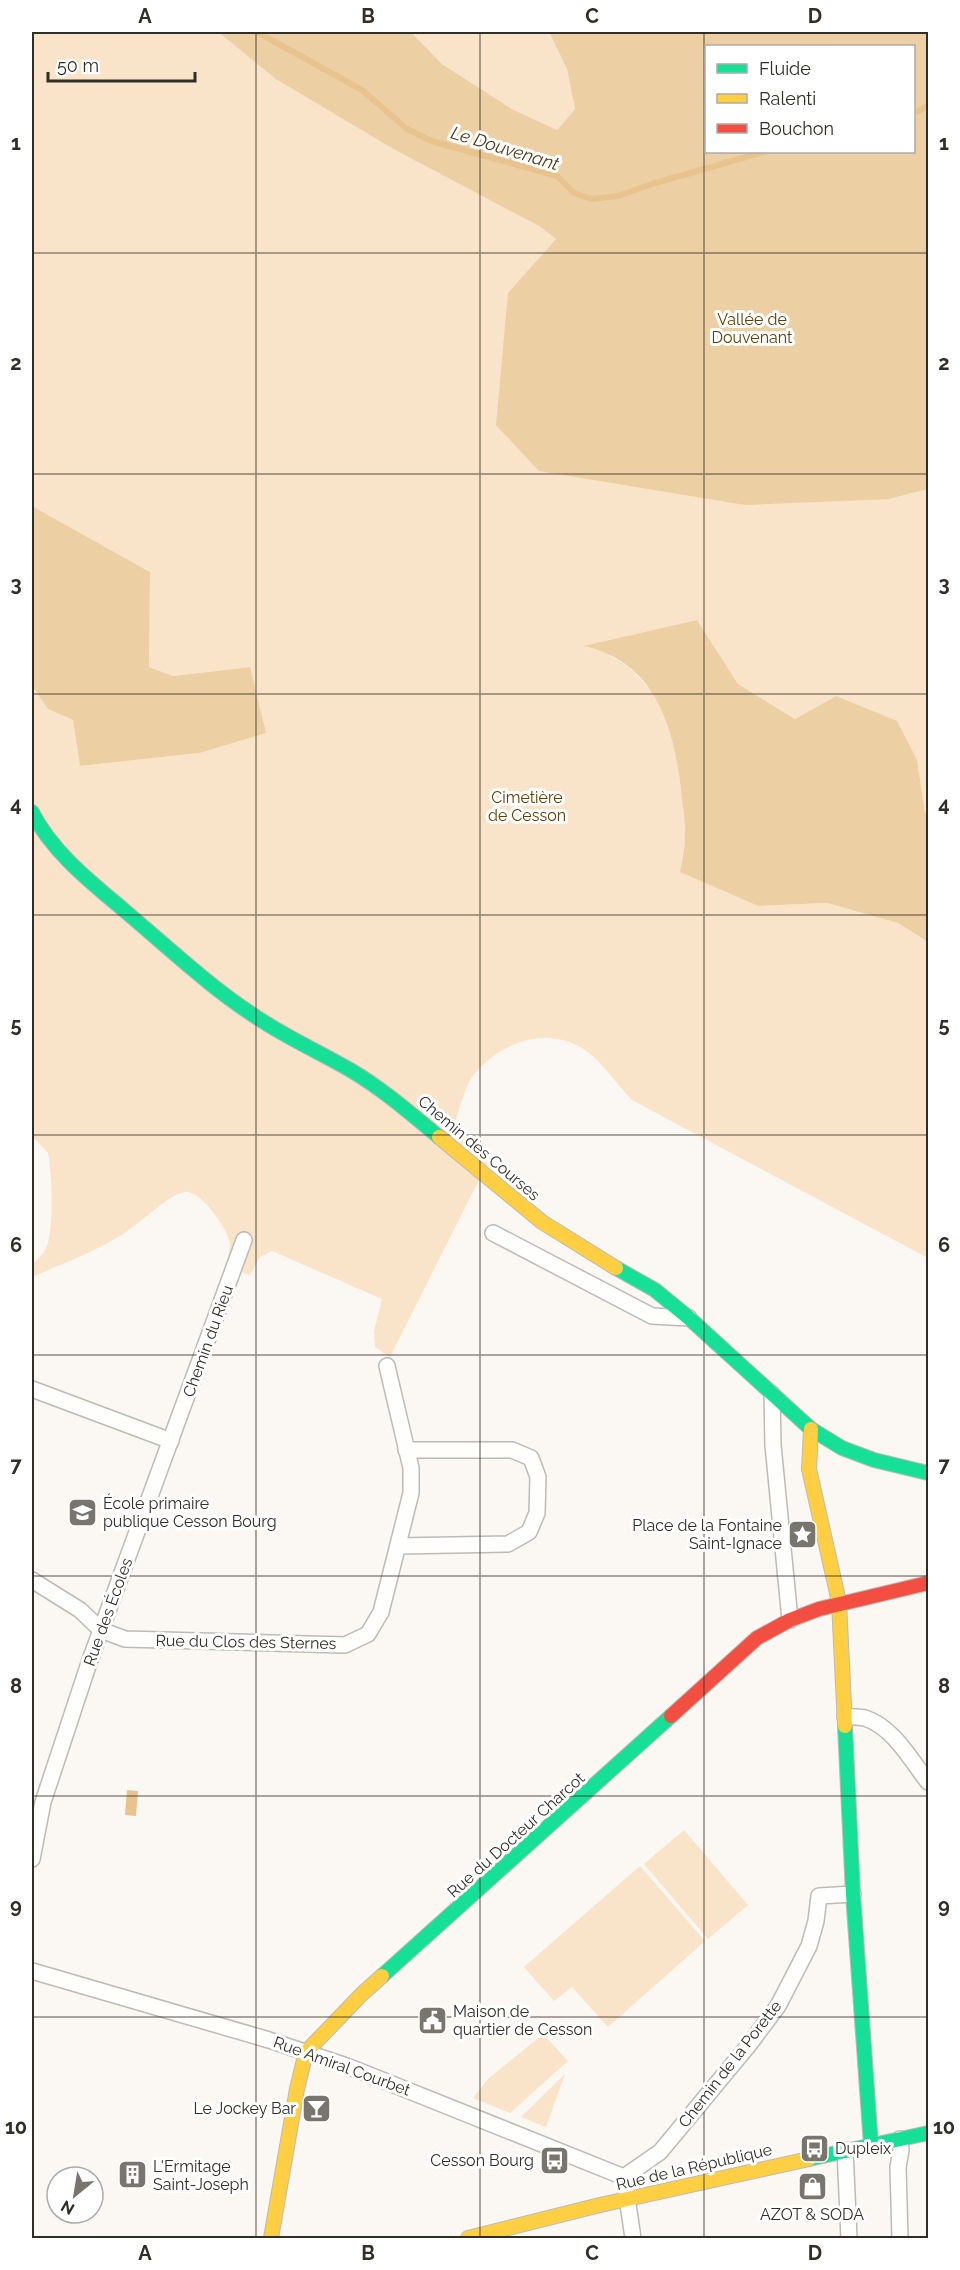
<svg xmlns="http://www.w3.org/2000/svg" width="960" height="2270" font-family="Raleway,sans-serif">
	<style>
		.green { fill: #f9e4c9 }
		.forest { fill: #edcfa4; fill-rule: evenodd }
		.water { fill: #e8c38e }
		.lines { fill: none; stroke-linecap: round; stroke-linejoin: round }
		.stream { stroke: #e8c38e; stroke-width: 6 }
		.street-casing { stroke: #bebab6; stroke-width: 18 }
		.fast-casing { stroke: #bebab6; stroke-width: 16 }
		.slow-casing { stroke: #bebab6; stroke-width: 16 }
		.jam-casing { stroke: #bebab6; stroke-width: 16 }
		.street { stroke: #fefefd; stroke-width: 15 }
		.fast { stroke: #16e098; stroke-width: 14 }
		.slow { stroke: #ffcf43; stroke-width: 14 }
		.jam { stroke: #f24e42; stroke-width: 14 }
		.grid { fill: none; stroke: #312d27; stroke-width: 1.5; stroke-opacity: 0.55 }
		.labels { text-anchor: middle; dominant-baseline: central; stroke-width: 6; stroke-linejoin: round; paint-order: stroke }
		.park-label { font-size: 16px; fill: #603f00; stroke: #fff }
		.street-label { font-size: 16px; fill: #312d27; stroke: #fff }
		.poi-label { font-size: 16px; fill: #312d27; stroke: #fff; text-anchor: start }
		.water-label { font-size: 18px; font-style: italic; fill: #4f3919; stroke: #fff }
		.neatline { fill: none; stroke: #312d27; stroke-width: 2 }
		.grid-label { font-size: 20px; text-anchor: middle; font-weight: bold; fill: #312d27 }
	</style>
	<rect width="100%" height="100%" fill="#fbf7f2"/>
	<!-- green -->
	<g class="green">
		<path d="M 32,32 L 218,32 L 277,79 L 395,150 L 539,226 L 556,239 L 508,293 L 889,499 L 928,489 L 928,817 L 925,812 L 917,760 L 836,696 L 795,719 L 738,684 L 697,620 L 586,647 L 603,651 L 630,668 L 656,696 L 668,724 L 677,757 L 686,834 L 680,872 L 758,906 L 827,903 L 898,923 L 928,942 L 928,1258 L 632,1100 C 617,1085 603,1062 585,1050 C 546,1025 499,1042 472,1077 C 464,1089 458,1114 453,1129 L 489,1160 L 390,1357 L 375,1347 L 374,1331 L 382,1299 L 272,1251 L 260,1257 L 250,1275 L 226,1267 C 227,1259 232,1247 229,1240 C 225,1226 200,1189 184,1192 C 168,1195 137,1226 120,1236 C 92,1253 61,1264 32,1277 L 32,1264 C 38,1259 44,1254 47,1246 C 54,1226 52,1174 48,1153 L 36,1140 L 32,1139 L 32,686 L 48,709 L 73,720 L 80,766 L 199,753 L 250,667 L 173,676 L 149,667 L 150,572 L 32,506 Z"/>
		<path d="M 411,32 L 549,32 L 567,69 L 575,109 L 557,130 L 512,109 L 442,64 Z"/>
		<path d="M 684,1830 L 748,1905 L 708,1939 L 644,1864 Z"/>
		<path d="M 640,1866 L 705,1941 L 608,2027 L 572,1987 L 554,2001 L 524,1967 Z"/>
		<path d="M 543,2034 L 568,2061 L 510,2113 L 473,2098 L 488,2079 Z"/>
		<path d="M 565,2074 L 546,2127 L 521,2117 Z"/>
	</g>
	<!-- forest -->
	<g class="forest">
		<path d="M 218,32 L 411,32 L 442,64 L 512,109 L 557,130 L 575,109 L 567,69 L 549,32 L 928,32 L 928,489 L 889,499 L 745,505 L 539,471 L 496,425 L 508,293 L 556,239 L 539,226 L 395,150 L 276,79 ZM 706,46 L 914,46 L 914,152 L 706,152 Z"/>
		<path d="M 32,506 L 150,572 L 149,667 L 173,676 L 250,667 L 266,733 L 199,753 L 80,766 L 73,720 L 48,709 L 32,686 Z"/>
		<path d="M 697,620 L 738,684 L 795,719 L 836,696 L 897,721 L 917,760 L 925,812 L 928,817 L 928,942 L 898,923 L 827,903 L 758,906 L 680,872 C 682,860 685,848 685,836 C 686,821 682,805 681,790 C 674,726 655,662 584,646 Z"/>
	</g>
	<!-- water -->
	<path class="water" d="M 127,1790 L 138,1791 L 136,1816 L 125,1815 Z"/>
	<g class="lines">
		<!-- stream -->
		<g class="stream">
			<path d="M 257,32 L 362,90 L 407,129 L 431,141 L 557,176 L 574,193 L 592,199 L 618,196 L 652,184 L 764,152"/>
			<path d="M 914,113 L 928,106"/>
		</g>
		<defs>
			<g id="street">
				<path d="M 493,1233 L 652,1316 L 689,1318"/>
				<path d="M 32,1389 L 171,1441"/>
				<path d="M 772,1394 L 773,1445 L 790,1620"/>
				<path d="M 398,1546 L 508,1544 L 529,1532 L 537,1513 L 538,1477 L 531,1458 L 512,1450 L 406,1450"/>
				<path d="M 32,1580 L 80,1610 L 101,1630 L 125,1639 L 345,1645 L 368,1634 L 381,1612 L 411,1493 L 411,1468 L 387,1366"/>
				<path d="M 845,1716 C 851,1717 859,1717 865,1718 C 893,1727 911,1760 928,1782"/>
				<path d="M 32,1859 L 43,1802 L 90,1660 L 244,1240"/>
				<path d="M 32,1971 L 269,2040 L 347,2066 L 624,2177 L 633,2238"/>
				<path d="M 900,2139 L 901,2150 L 898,2167 L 900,2238"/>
				<path d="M 845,2150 L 849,2238"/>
				<path d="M 624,2177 L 660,2152 L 748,2046 L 778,2006 L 809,1946 L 816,1921 L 819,1896 L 853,1894"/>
			</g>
			<g id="fast">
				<path d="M 32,812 C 52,852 92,883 125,911 C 170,949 214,991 264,1022 C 292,1040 323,1054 352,1071 C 384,1090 411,1114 439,1137"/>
				<path d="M 616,1268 L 655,1290 L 689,1318 L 811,1429 L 842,1448 L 874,1460 L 928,1473"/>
				<path d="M 845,1726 L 853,1894 L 871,2145"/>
				<path d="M 382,1976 L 671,1716"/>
				<path d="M 809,2159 L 928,2133"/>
			</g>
			<g id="slow">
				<path d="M 439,1137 L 542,1222 L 616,1268"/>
				<path d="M 811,1429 L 809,1469 L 839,1602 L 845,1726"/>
				<path d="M 271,2238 L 297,2089 L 306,2052 L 362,1994 L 382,1976"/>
				<path d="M 468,2238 L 600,2205 L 809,2159"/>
			</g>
			<path id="jam" d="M 671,1716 L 757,1638 L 790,1620 L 819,1609 L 928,1583"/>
		</defs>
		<!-- street casing -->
		<use href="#street" class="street-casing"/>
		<!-- fast casing -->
		<use href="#fast" class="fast-casing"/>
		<!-- slow casing -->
		<use href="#slow" class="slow-casing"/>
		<!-- jam casing -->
		<use href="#jam" class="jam-casing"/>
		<!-- street -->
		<use href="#street" class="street"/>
		<!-- fast -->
		<use href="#fast" class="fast"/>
		<!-- slow -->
		<use href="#slow" class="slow"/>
		<!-- jam -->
		<use href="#jam" class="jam"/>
	</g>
	<!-- grid -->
	<path class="grid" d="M 256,32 L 256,2238M 480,32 L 480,2238M 704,32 L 704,2238M 32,253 L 928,253M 32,474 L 928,474M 32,694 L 928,694M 32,915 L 928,915M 32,1135 L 928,1135M 32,1355 L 928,1355M 32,1576 L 928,1576M 32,1796 L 928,1796M 32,2017 L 928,2017"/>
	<!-- icons -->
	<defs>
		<symbol id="school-square" viewBox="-11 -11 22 22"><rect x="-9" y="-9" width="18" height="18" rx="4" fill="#78746e" stroke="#fff"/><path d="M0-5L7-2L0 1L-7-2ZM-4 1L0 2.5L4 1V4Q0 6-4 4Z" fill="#fff"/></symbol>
		<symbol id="sight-square" viewBox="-11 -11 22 22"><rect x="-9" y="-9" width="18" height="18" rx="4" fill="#78746e" stroke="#fff"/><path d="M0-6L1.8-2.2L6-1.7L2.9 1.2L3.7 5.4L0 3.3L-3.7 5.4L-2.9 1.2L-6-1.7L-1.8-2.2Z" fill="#fff"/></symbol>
		<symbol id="civic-square" viewBox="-11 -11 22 22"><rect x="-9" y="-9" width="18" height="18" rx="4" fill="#78746e" stroke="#fff"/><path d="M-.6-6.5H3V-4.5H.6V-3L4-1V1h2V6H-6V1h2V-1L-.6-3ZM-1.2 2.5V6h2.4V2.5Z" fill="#fff"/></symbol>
		<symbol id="bar-square" viewBox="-11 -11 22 22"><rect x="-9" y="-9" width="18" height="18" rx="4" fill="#78746e" stroke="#fff"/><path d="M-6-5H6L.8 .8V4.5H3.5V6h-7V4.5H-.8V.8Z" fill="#fff"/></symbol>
		<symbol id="bus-square" viewBox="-11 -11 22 22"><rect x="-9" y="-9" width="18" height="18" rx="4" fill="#78746e" stroke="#fff"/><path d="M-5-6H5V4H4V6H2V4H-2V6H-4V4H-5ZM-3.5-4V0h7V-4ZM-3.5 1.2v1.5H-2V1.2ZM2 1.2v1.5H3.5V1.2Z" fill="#fff"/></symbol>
		<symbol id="building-square" viewBox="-11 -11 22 22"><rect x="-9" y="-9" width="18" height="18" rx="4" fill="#78746e" stroke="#fff"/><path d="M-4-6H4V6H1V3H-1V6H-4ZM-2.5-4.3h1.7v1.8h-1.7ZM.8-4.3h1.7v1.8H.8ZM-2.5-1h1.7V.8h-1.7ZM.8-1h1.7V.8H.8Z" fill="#fff"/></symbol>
		<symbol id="shop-square" viewBox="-11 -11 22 22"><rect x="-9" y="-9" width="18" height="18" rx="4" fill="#78746e" stroke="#fff"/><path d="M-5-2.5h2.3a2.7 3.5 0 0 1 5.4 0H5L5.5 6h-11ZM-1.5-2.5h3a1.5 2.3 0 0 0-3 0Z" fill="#fff"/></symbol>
	</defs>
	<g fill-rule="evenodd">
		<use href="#school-square" x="66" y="1496" width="33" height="33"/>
		<use href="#sight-square" x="786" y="1518" width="33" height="33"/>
		<use href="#civic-square" x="416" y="2004" width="33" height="33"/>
		<use href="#bar-square" x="300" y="2092" width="33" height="33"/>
		<use href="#bus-square" x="798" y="2132" width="33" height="33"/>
		<use href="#bus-square" x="538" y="2144" width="33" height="33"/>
		<use href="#building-square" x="116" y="2158" width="33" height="33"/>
		<use href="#shop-square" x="796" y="2170" width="33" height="33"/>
	</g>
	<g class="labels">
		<!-- park labels -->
		<g class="park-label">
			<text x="752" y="319">Vallée de<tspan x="752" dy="18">Douvenant</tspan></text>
			<text x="527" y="797">Cimetière<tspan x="527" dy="18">de Cesson</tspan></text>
		</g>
		<!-- street labels -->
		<g class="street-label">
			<text transform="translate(479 1148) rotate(40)">Chemin des Courses</text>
			<text transform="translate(208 1341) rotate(-70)">Chemin du Rieu</text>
			<text transform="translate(108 1612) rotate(-70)">Rue des Écoles</text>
			<text transform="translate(246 1642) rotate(1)">Rue du Clos des Sternes</text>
			<text transform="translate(516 1835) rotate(-42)">Rue du Docteur Charcot</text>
			<text transform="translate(730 2064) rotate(-52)">Chemin de la Porette</text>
			<text transform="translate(342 2066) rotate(20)">Rue Amiral Courbet</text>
			<text transform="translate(694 2167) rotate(-13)">Rue de la République</text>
		</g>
		<!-- poi labels -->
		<g class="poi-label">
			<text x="103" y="1503">École primaire<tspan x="103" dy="18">publique Cesson Bourg</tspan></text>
			<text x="782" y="1525" text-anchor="end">Place de la Fontaine<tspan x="782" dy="18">Saint-Ignace</tspan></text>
			<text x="453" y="2011">Maison de<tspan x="453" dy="18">quartier de Cesson</tspan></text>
			<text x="296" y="2108" text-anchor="end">Le Jockey Bar</text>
			<text x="835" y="2148">Dupleix</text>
			<text x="534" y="2160" text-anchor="end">Cesson Bourg</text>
			<text x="153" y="2166">L'Ermitage<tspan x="153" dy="18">Saint-Joseph</tspan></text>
			<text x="812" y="2214" text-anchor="middle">AZOT &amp; SODA</text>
		</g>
		<!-- water labels -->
		<g class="water-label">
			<text transform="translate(505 148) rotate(17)">Le Douvenant</text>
		</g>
	</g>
	<!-- border -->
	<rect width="960" height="2270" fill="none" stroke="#ffffff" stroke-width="66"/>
	<!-- legend -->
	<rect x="705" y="45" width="210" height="108" fill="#ffffff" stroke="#adaba9" stroke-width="1.5"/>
	<rect x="717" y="64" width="30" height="9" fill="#16e098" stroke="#adaba9" stroke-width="1.5"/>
	<text x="759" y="75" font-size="18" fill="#312d27">Fluide</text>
	<rect x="717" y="94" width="30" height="9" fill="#ffcf43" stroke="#adaba9" stroke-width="1.5"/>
	<text x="759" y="105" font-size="18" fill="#312d27">Ralenti</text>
	<rect x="717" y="124" width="30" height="9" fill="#f24e42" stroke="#adaba9" stroke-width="1.5"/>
	<text x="759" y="135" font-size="18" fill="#312d27">Bouchon</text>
	<!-- north arrow -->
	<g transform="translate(75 2195) rotate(210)"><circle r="28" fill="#ffffff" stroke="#adaba9" stroke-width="1.5"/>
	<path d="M0-4.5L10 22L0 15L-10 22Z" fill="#78746e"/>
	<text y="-9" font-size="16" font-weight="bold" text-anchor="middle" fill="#312d27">N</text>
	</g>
	<!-- scale -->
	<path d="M48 72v9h147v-9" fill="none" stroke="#312d27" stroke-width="3"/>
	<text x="57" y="72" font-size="18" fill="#312d27" stroke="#ffffff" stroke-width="4.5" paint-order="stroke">50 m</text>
	<rect x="33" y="33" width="894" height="2204" class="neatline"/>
	<g class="grid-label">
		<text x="145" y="23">A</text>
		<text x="368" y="23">B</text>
		<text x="592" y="23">C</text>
		<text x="815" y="23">D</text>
		<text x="16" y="150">1</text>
		<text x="944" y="150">1</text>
		<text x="16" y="370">2</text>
		<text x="944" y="370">2</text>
		<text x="16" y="591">3</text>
		<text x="944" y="591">3</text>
		<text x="16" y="811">4</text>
		<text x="944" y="811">4</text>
		<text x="16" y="1032">5</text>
		<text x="944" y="1032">5</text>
		<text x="16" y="1252">6</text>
		<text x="944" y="1252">6</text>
		<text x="16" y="1472">7</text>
		<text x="944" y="1472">7</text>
		<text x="16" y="1693">8</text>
		<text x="944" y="1693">8</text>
		<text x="16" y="1913">9</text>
		<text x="944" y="1913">9</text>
		<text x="16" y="2134">10</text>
		<text x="944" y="2134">10</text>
		<text x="145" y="2260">A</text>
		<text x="368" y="2260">B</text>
		<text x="592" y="2260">C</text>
		<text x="815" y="2260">D</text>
	</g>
</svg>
